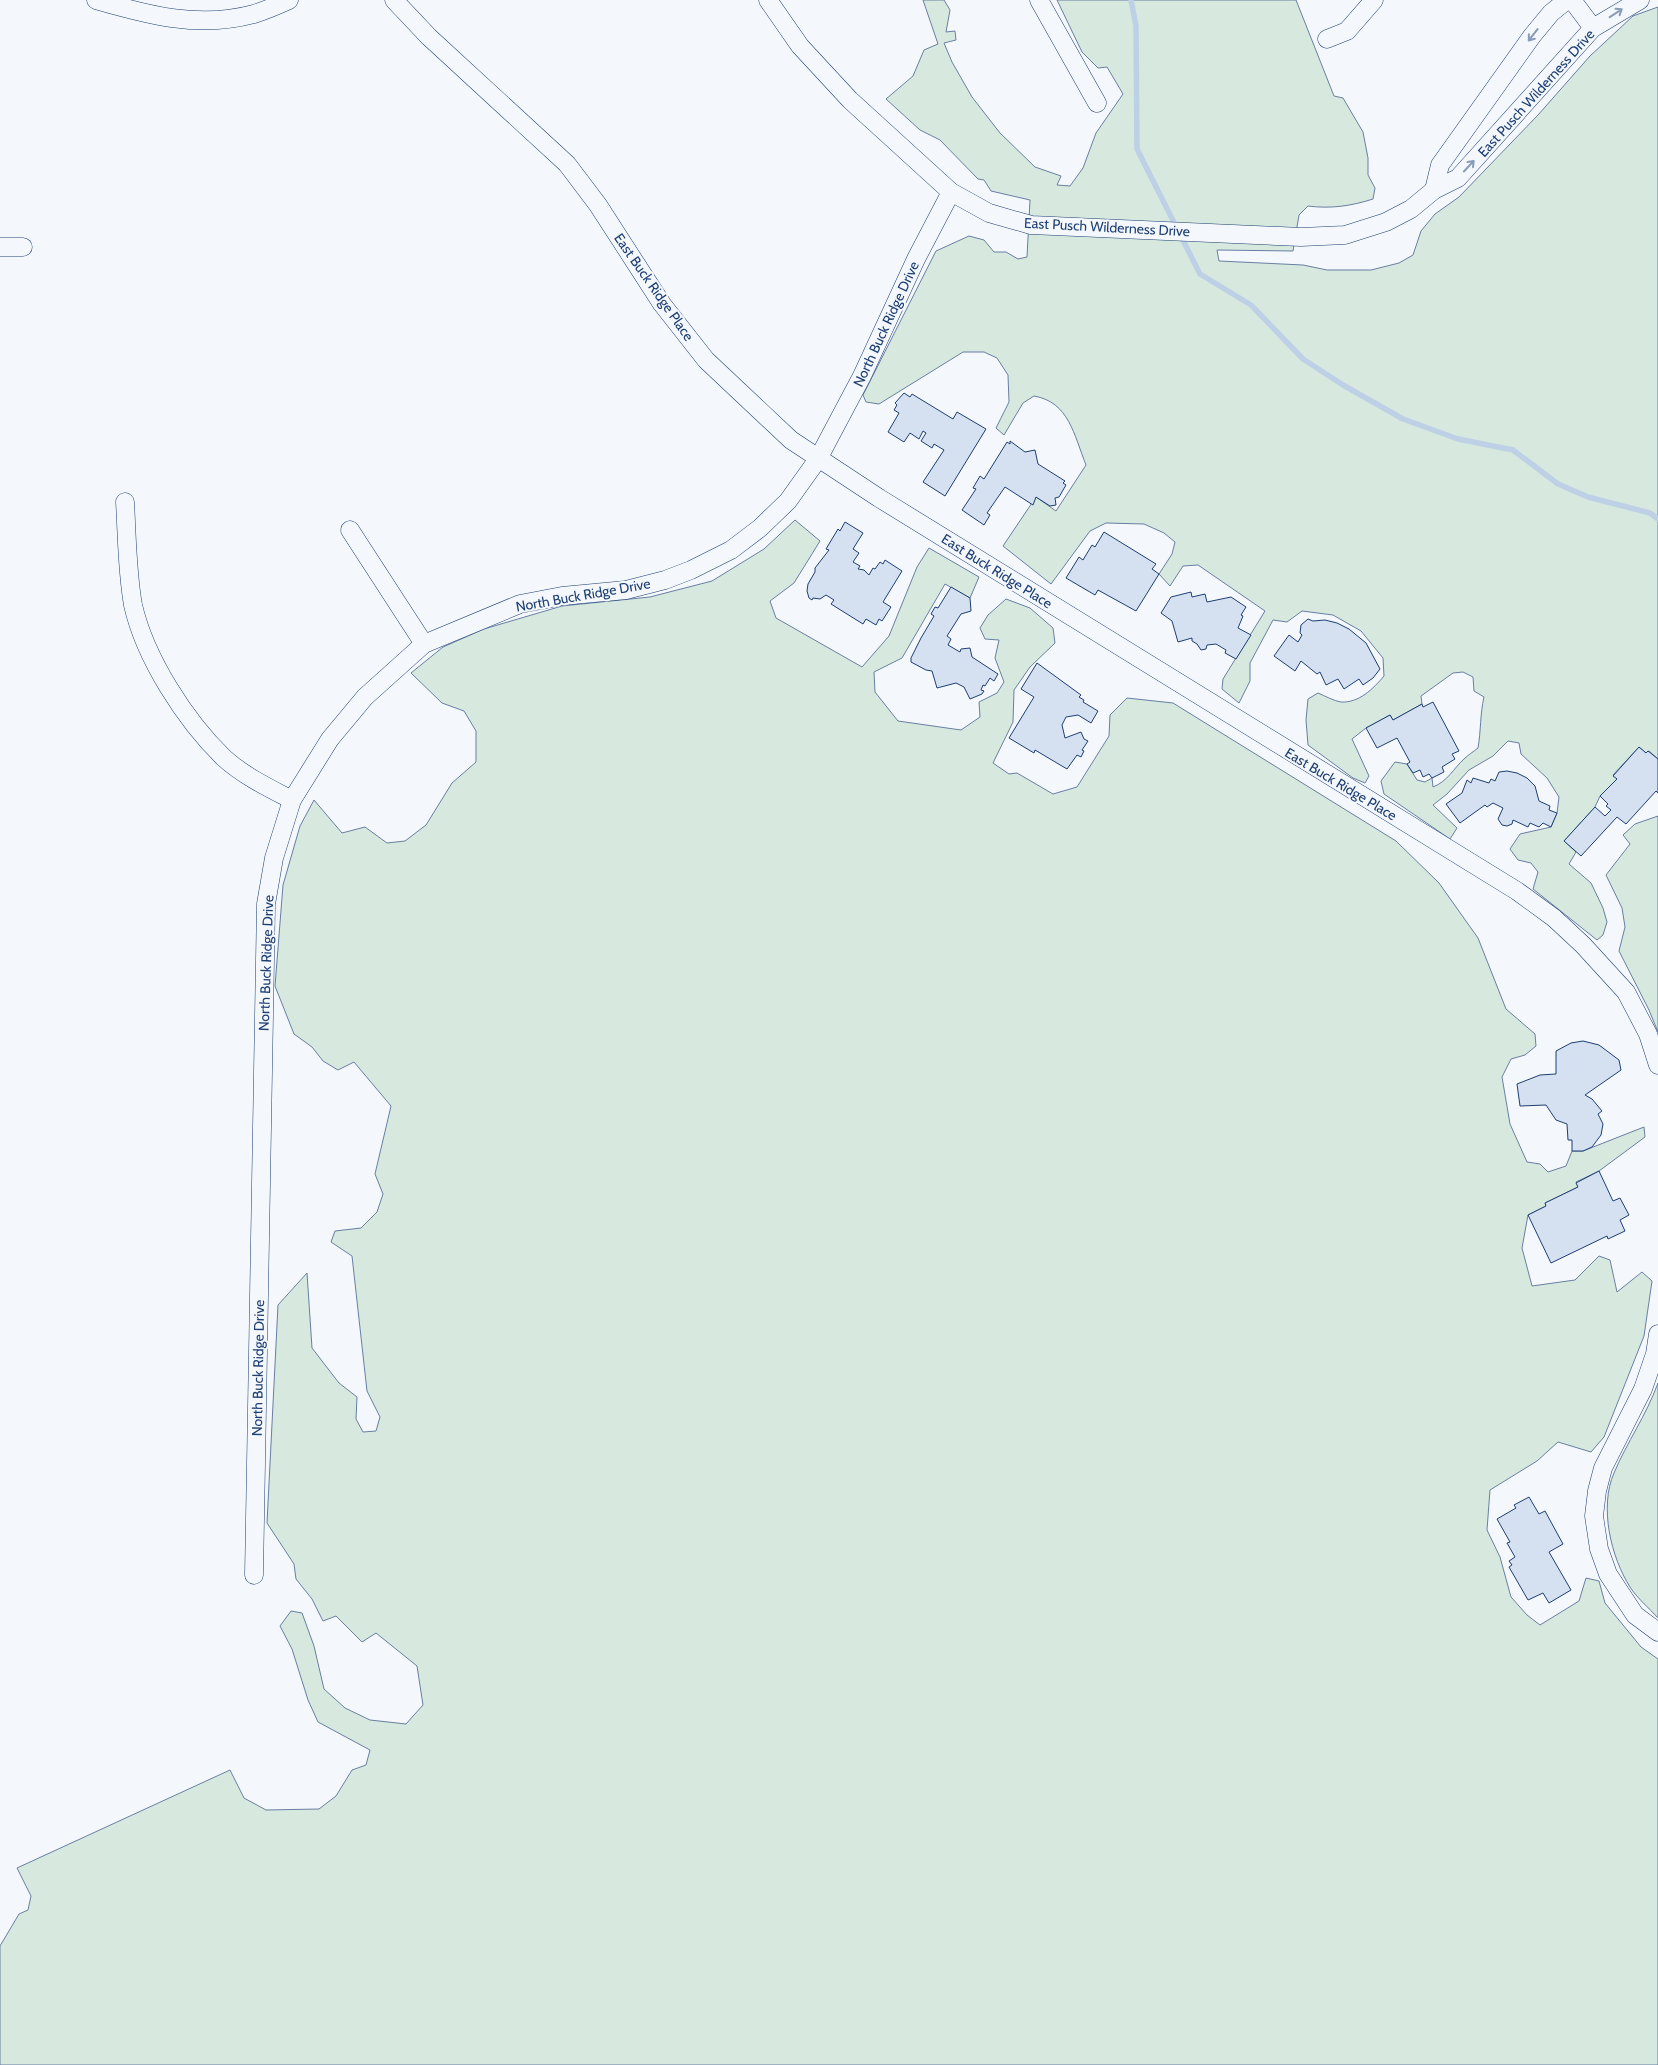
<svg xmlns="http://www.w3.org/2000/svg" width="1658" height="2065" font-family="Cabin,sans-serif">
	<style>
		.green { fill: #d7e8df; stroke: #687fa3 }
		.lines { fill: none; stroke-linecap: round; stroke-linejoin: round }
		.stream { stroke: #bed0e5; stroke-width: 5.5 }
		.building { fill: #d5e0f0; stroke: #1d3f73 }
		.minor-casing { stroke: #1d3f73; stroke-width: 19 }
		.minor { stroke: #f4f7fb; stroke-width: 18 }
		.oneway { stroke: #889bb7 }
		.labels { text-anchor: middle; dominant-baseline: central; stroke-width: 4; stroke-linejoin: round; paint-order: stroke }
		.street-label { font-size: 14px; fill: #1d3f73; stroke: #f4f7fb }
	</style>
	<rect width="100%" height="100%" fill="#f4f7fb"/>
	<!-- green -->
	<g class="green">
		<path d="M 923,0 L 944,0 L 950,10 L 946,32 L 955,31 L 956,40 L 944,43 L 952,62 L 972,97 L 1000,133 L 1035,167 L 1061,176 L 1057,185 L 1070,186 L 1083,168 L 1096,133 L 1123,94 L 1107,67 L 1098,68 L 1082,52 L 1057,0 L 1296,0 L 1334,96 L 1343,98 L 1363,132 L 1368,158 L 1368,175 L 1375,188 L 1373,199 C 1351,206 1331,209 1308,206 L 1299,215 L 1293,251 L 1217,250 L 1219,261 L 1303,265 L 1327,270 L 1371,270 L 1399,263 L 1413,255 L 1421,231 L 1435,214 L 1459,197 L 1538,115 L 1590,56 L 1633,16 L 1658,7 L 1658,759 L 1649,751 L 1646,753 L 1639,747 L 1613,775 L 1617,779 L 1600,796 L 1595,807 L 1564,841 L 1576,852 L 1569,864 L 1591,883 L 1603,908 L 1607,922 L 1603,935 L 1597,940 L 1533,889 L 1538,872 L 1531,863 L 1518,860 L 1510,849 L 1520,834 L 1551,827 L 1557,813 L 1559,797 L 1547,778 L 1521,754 L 1519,743 L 1508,741 L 1493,756 L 1469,770 L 1447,794 L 1433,805 L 1457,828 L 1450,839 L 1384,794 L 1381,781 L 1395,762 L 1407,764 L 1417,780 L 1425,782 L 1432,778 L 1433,787 C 1448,781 1453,769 1464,759 C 1468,755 1473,752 1478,748 C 1481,731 1480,714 1484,697 L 1474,691 L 1473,677 L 1463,672 L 1453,673 L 1421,696 L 1422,704 L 1393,720 L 1390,715 L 1366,728 L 1352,739 L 1369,776 L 1365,783 L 1353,778 L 1308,745 L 1306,720 L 1308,699 L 1318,693 C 1325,696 1334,701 1341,702 C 1359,703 1373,689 1384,676 L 1383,658 L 1361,631 L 1333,615 L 1302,611 L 1287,622 L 1273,620 L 1250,663 L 1250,681 L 1239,703 L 1222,689 L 1223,679 L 1265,611 L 1198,565 L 1183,566 L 1170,586 L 1159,574 L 1172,554 L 1175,542 L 1164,533 L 1144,524 L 1106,523 L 1090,531 L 1051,584 L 1003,546 L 1036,497 L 1056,511 L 1086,465 C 1074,435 1069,402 1034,396 L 1023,403 L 1004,435 L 996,428 L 1009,402 L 1008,375 L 997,358 L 984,352 L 963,352 L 879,404 L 866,402 L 863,395 L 936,251 L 969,236 L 984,240 L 994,252 L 1006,252 L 1018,259 L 1027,257 L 1030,200 L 991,191 L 984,180 L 978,179 L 940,140 L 920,130 L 886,99 L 913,76 L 924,50 L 938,44 Z"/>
		<path d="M 795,520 L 820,541 L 794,583 L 770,601 L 776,618 L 862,667 L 889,636 L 917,567 L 929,548 L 979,577 L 970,598 L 945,584 L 902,658 L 874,672 L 875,692 L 898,721 L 961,730 L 980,717 L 979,702 L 997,693 L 1004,682 L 995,658 L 999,640 L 985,639 L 980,628 L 988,615 L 1006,599 L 1030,608 L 1053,628 L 1055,643 L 1030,667 L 1014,690 L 1013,722 L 993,763 L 1009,774 L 1017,773 L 1053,794 L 1077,787 L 1109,736 L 1110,715 L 1127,698 L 1173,703 L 1396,841 L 1439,883 L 1478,938 L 1506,1009 L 1535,1034 L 1536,1046 L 1525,1055 L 1511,1059 L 1502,1077 L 1510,1124 L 1527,1162 L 1540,1164 L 1548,1172 L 1566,1166 L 1572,1151 L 1583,1151 L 1644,1127 L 1645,1137 L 1599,1171 L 1576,1182 L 1578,1187 L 1545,1203 L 1546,1206 L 1528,1215 L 1522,1248 L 1532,1286 L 1575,1280 L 1599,1256 L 1610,1260 L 1617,1292 L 1642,1272 L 1652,1281 L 1644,1336 L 1604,1437 L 1591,1452 L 1558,1442 L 1537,1461 L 1490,1490 L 1487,1530 L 1500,1557 L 1511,1597 L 1527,1615 L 1540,1625 L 1579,1601 L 1586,1578 L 1599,1581 L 1605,1603 L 1641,1647 L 1658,1659 L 1658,2065 L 0,2065 L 0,1946 L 19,1914 L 28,1910 L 31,1896 L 17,1868 L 230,1770 L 244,1798 L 266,1810 L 319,1809 L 336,1796 L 352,1770 L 366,1765 L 370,1750 L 318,1722 L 308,1700 L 292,1649 L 280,1626 L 291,1611 L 302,1613 L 314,1646 L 324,1689 L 345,1708 L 370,1720 L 406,1724 L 423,1705 L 417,1666 L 376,1633 L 362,1642 L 336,1616 L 323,1621 L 312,1599 L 296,1579 L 294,1564 L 267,1523 L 278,1305 L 307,1273 L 312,1348 L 339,1383 L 357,1397 L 356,1419 L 363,1432 L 376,1431 L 380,1417 L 367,1391 L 352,1256 L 331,1242 L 335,1231 L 361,1228 L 377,1212 L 383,1194 L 375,1174 L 391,1106 L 354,1062 L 338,1070 L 323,1061 L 312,1047 L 294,1034 L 275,986 L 283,885 L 300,826 L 314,800 L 342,833 L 365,827 L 387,843 L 405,841 L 426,825 L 452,783 L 476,762 L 476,731 L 464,711 L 442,703 L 411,673 L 443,647 L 484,629 L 562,606 L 650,597 L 712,581 L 764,549 Z"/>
		<path d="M 1658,816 L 1658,1032 L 1649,1010 L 1619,951 L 1625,927 L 1622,908 L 1606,875 L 1630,844 L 1623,835 L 1635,824 Z"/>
		<path d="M 1658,1383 L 1658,1618 C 1649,1608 1637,1598 1630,1587 C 1611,1557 1599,1507 1614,1473 C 1627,1442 1646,1416 1658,1383 Z"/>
	</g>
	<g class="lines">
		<!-- stream -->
		<path class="stream" d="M 1131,0 L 1136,26 L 1137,149 L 1200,274 L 1251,305 L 1303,359 L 1343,385 L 1403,419 L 1458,439 L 1513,450 L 1558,484 L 1588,497 L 1650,513 L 1658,519"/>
	</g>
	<!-- building -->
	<g class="building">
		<path d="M 904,393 L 910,397 L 912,394 L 953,419 L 957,412 L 986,429 L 945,496 L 923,482 L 944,450 L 934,444 L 932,448 L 921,441 L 926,433 L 923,431 L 919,439 L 910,433 L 904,442 L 888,432 L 899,413 L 894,410 L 897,405 L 895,403 Z"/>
		<path d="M 1010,441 L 1025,452 L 1035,450 L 1038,464 L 1065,481 L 1063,483 L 1066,485 L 1059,497 L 1055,498 L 1056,505 L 1050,506 L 1036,497 L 1033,505 L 1005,487 L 987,513 L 990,515 L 984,525 L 962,510 L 976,489 L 973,488 L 980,476 L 984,479 L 1007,442 L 1010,444 Z"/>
		<path d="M 845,522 L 863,533 L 853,549 L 859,553 L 853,562 L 860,566 L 858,569 L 864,570 L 869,575 L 873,568 L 875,569 L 880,562 L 883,564 L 885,560 L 902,571 L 883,602 L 891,607 L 882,621 L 879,619 L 876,625 L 866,619 L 863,624 L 831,604 L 834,600 L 826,595 L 820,599 L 813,598 L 812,600 L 809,598 L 807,591 L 808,584 L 815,572 L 815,568 L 829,550 L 826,549 L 838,529 L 840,531 Z"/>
		<path d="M 1104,532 L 1156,564 L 1152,569 L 1159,574 L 1136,611 L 1098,590 L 1095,595 L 1066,578 L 1079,557 L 1083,560 L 1092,545 L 1095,547 Z"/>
		<path d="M 951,587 L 970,598 L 971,611 L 961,614 L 947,636 L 951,639 L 948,645 L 960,652 L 961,649 L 970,648 L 972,657 L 998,674 L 994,681 L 990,678 L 985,686 L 983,685 L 981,690 L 984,691 L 982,694 L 970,699 L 964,687 L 956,683 L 937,688 L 932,671 L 926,670 L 911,662 L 911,658 L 921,638 L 934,616 L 931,614 L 935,607 L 938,608 Z"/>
		<path d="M 1191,592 L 1192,597 L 1205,594 L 1207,602 L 1231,597 L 1246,607 L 1241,615 L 1243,616 L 1238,628 L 1251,635 L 1236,659 L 1225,653 L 1226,650 L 1216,644 L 1207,645 L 1206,649 L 1201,650 L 1197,644 L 1192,641 L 1192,638 L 1178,642 L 1172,621 L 1161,613 L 1171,597 Z"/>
		<path d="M 1308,619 L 1313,621 L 1325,620 L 1337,623 L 1349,629 L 1366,643 L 1380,669 L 1373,678 L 1363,685 L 1359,679 L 1344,689 L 1338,679 L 1326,685 L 1320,672 L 1317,674 L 1301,661 L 1295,671 L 1274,656 L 1289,635 L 1298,642 L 1302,635 L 1300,633 L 1301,625 Z"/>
		<path d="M 1037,663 L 1081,695 L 1079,697 L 1084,700 L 1083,702 L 1098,711 L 1091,723 L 1078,715 L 1066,717 L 1062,725 L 1065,738 L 1081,732 L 1084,739 L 1088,741 L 1082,750 L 1084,751 L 1081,757 L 1077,755 L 1067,769 L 1035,750 L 1034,753 L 1009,738 L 1034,697 L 1021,689 Z"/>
		<path d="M 1433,702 L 1459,751 L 1452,754 L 1455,759 L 1442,767 L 1444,772 L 1432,778 L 1429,774 L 1423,777 L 1420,770 L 1413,773 L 1407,764 L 1410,762 L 1397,738 L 1377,748 L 1366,728 L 1390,715 L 1393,720 L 1422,704 L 1423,707 Z"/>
		<path d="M 1639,747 L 1646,753 L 1648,751 L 1658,759 L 1658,793 L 1656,791 L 1626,824 L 1617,817 L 1581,856 L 1564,841 L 1595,807 L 1605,816 L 1611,810 L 1606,806 L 1608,804 L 1600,796 L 1617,779 L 1613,776 Z"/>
		<path d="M 1507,771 L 1517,773 L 1527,778 L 1535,786 L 1539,801 L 1550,806 L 1549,810 L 1557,813 L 1551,827 L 1543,823 L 1539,827 L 1530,823 L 1528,827 L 1513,820 L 1512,824 L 1507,826 L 1502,825 L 1498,819 L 1503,808 L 1493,803 L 1487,807 L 1485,805 L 1460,823 L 1446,804 L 1462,793 L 1467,780 L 1471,783 L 1473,778 L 1489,783 L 1491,779 L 1495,781 L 1499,772 Z"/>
		<path d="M 1583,1041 L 1599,1045 L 1619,1060 L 1621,1070 L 1585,1095 L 1592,1099 L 1602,1111 L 1598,1114 L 1603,1124 L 1601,1135 L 1592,1147 L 1583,1151 L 1572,1151 L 1572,1140 L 1568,1140 L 1567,1124 L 1556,1120 L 1546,1105 L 1520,1106 L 1517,1084 L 1540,1075 L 1556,1074 L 1556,1051 L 1571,1043 Z"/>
		<path d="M 1599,1171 L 1613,1201 L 1620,1198 L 1629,1215 L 1620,1220 L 1625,1231 L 1608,1239 L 1607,1236 L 1551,1263 L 1528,1215 L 1546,1206 L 1545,1203 L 1578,1187 L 1576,1183 Z"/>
		<path d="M 1529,1497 L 1539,1514 L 1545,1511 L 1563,1544 L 1549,1552 L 1571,1590 L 1549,1603 L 1543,1593 L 1528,1600 L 1509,1567 L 1512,1565 L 1509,1561 L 1515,1557 L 1507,1543 L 1510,1542 L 1497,1519 L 1516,1508 L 1514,1505 Z"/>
	</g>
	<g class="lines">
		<defs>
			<g id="minor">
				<path d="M 96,0 C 148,15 199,29 254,14 C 266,10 278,5 289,0"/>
				<path d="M 394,0 L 429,37 L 567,164 L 598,205 L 662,304 L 706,360 L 791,440 L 879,498 L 1517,891 L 1554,918 L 1583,945 L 1626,992 L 1648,1034 L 1658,1065"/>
				<path d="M 768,0 L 800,46 L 850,100 L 951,192 L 989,213 L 1031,225 L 1301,237 L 1345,235 L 1386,222 L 1411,209 L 1434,190 L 1458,178 L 1593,28 L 1640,0"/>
				<path d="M 1039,0 L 1097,103"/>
				<path d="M 1572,0 L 1593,28"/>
				<path d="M 1327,39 L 1347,31 L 1374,0"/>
				<path d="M 1434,190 L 1440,165 L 1532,36 L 1551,13 L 1567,0"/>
				<path d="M 0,247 L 23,247"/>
				<path d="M 125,502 C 127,536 127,571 133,605 C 145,658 185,720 224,758 C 244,776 269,788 292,800"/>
				<path d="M 350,530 L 424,644"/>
				<path d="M 1658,1334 L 1655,1354 L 1643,1389 L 1603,1468 L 1597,1491 L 1594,1516 L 1599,1549 L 1608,1574 L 1635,1615 L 1658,1632"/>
				<path d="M 254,1575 L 266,904 L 274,858 L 292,800 L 330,739 L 365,697 L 424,644 L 520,604 L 562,596 L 626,590 L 665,580 L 691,570 L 731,550 L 760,528 L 788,501 L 818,459 L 862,376 L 916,259 L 951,192"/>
			</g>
		</defs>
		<!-- minor casing -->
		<use href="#minor" class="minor-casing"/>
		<!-- minor -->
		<use href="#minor" class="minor"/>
	</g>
	<!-- one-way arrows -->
	<defs><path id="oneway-shaft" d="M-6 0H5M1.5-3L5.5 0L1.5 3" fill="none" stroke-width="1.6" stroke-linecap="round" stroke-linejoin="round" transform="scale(1.25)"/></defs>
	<g class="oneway">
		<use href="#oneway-shaft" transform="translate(1616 13) rotate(-33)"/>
		<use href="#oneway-shaft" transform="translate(1533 35) rotate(128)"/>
		<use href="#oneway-shaft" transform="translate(1469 166) rotate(-47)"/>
	</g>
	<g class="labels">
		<!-- street labels -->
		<g class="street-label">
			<text transform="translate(1536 93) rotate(-48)">East Pusch Wilderness Drive</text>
			<text transform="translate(1107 227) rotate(3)">East Pusch Wilderness Drive</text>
			<text transform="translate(654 287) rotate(55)">East Buck Ridge Place</text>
			<text transform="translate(886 324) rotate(-65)">North Buck Ridge Drive</text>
			<text transform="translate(997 571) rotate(32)">East Buck Ridge Place</text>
			<text transform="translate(583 595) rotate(-10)">North Buck Ridge Drive</text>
			<text transform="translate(1341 784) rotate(31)">East Buck Ridge Place</text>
			<text transform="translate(266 963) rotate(-88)">North Buck Ridge Drive</text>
			<text transform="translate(258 1368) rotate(-89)">North Buck Ridge Drive</text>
		</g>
	</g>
</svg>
